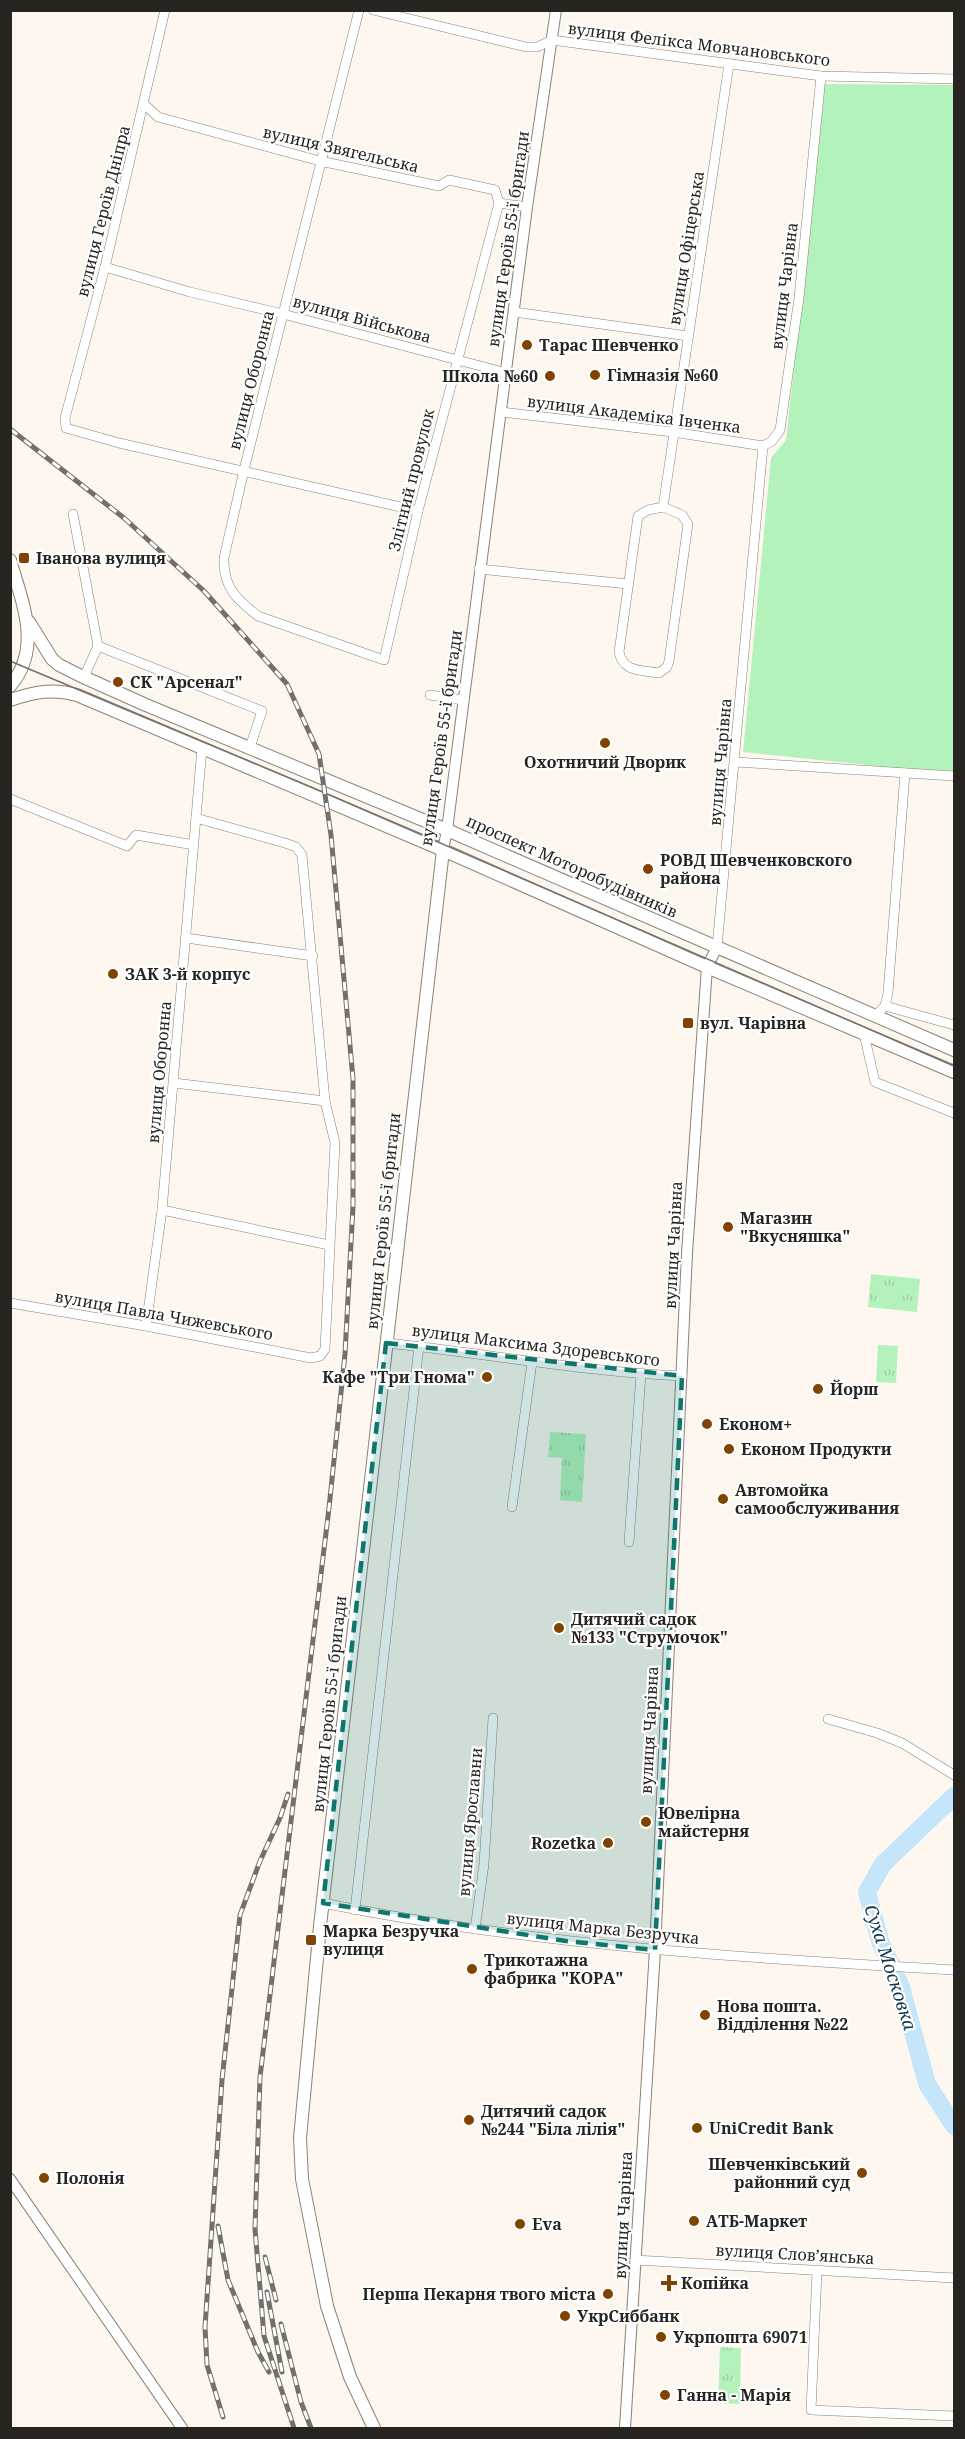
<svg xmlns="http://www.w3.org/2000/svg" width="965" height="2439" font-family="'Noto Serif',serif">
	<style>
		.grass { fill: url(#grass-tufts) }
		.garden { fill: #b4f2bc }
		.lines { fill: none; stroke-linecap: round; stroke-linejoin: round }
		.river { stroke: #c4e5fa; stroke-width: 18 }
		.minor-casing { stroke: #8b8176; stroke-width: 10 }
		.tertiary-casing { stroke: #8b8176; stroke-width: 12 }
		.secondary-casing { stroke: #8b8176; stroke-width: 14 }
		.minor { stroke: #fff; stroke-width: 9 }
		.tertiary { stroke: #fff; stroke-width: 10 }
		.secondary { stroke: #fff; stroke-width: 12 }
		.tram { stroke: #746f6a; stroke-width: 1.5 }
		.rail-casing { stroke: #746f6a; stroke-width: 5 }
		.rail { stroke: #fff; stroke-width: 3; stroke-dasharray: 9; stroke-linecap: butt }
		.marked { fill: #0f766e; fill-opacity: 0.2; stroke: #0f766e; stroke-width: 4.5; stroke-dasharray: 12 8; stroke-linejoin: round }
		.poi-dot { fill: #804400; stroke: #fff; stroke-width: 2 }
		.labels { text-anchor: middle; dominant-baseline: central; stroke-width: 4.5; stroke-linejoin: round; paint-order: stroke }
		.street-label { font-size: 16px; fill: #28241f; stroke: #fff }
		.poi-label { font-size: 16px; font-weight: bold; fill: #28241f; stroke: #fff; text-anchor: start }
		.water-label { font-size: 18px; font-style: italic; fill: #10374c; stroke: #fff }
	</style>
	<defs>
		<pattern id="grass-tufts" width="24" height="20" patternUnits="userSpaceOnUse" patternTransform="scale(1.5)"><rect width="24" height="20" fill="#b4f2bc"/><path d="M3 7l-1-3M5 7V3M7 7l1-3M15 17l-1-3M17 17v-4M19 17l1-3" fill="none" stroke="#9bcfa1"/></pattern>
	</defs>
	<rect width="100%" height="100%" fill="#fef7f0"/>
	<!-- grass -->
	<g class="grass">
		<path d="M 871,1274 L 920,1279 L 917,1312 L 868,1307 Z"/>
		<path d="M 878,1345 L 898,1346 L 896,1383 L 876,1382 Z"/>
		<path d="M 550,1432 L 586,1434 L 582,1502 L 560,1500 L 562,1458 L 548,1457 Z"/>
		<path d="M 720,2347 L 741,2348 L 740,2404 L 718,2403 Z"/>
	</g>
	<!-- garden -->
	<path class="garden" d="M 825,84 L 954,85 L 954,771 L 905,769 L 743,752 L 771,458 L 786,440 Z"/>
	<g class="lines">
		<!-- river -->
		<path class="river" d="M 954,1796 L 883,1864 L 867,1892 L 880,1941 L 901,1987 L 927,2084 L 954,2126"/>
		<defs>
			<g id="minor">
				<path d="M 165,10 L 105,267 L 65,418 L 66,428 L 119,443 L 418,511"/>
				<path d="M 359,10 L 244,470 L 224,558 C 223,587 236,599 258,616 L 384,660 L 418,511 L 499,203"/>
				<path d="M 373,10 L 526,47 L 537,47 L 552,40 L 821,76 L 954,79"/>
				<path d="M 144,104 L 158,117 L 320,161 L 439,186 L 449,180 L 495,190 L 499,203 L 527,207"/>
				<path d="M 105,267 L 190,292 L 283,314 L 507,373"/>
				<path d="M 514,312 L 688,336"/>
				<path d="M 502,412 L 673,432 L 763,446"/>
				<path d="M 763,446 L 772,441 L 780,430 L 799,298 L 821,76"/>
				<path d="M 663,507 L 682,515 L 688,524 L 669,661 L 667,667 L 659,673 C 641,670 623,672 619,652 L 638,516 L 648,510 L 663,507 L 729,64"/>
				<path d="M 73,514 L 98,646"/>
				<path d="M 479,569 L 628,584"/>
				<path d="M 84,677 L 98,646 L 262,711 L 250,747"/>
				<path d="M 430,695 L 463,700"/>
				<path d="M 735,762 L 954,776"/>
				<path d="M 10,799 L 127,846 L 136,835 L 194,845"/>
				<path d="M 186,938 L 313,956"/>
				<path d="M 717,947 L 763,446"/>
				<path d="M 885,1006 L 954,1025"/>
				<path d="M 876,1015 L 885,1006 L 888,993 L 905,773"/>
				<path d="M 864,1034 L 875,1082 L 954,1113"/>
				<path d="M 174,1083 L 325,1101"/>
				<path d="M 162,1210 L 329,1245"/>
				<path d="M 10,1303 L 146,1326 L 311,1358 L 320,1356 L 325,1349 L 335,1143 L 325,1101 L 302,855 L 296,847 L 285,843 L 196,818"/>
				<path d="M 146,1326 L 162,1210 L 202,748"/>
				<path d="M 386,1343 C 485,1353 583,1372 682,1376"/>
				<path d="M 512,1507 L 532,1362"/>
				<path d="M 629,1542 L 641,1374"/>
				<path d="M 828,1719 L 877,1733 L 902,1743 L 954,1775"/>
				<path d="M 323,1903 C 531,1945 743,1958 954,1970"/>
				<path d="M 355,1910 L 419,1346"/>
				<path d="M 475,1929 L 484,1864 L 493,1718"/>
				<path d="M 635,2260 L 954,2278"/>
				<path d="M 817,2271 L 811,2410 L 954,2416"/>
			</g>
			<g id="tertiary">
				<path d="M 443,850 L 447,830 L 527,207 L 556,10"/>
				<path d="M 10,2179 L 182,2428"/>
				<path d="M 625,2428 L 655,1950 L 687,1253 L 707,967 L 717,947"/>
			</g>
			<g id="secondary">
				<path d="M 10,560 C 22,602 43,648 10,686"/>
				<path d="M 29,622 L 52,659 L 59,665 L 81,676 L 146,705 L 447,830 L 954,1050"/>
				<path d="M 10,700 C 35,692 52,688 77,695 L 443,850 L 707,967 L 954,1072"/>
				<path d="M 374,2428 L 350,2377 L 327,2306 L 302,2179 L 300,2138 L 320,1926 L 443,850"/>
			</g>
		</defs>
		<!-- minor casing -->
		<use href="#minor" class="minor-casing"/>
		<!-- tertiary casing -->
		<use href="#tertiary" class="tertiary-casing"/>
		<!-- secondary casing -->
		<use href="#secondary" class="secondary-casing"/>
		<!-- minor -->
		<use href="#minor" class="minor"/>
		<!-- tertiary -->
		<use href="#tertiary" class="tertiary"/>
		<!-- secondary -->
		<use href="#secondary" class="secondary"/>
		<!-- tram -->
		<path class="tram" d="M 10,661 L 325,793 L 954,1066"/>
		<defs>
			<g id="rail">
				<path d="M 10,429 L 124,518 L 204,591 L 287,684 L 319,754 L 331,835 L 353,1079 L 353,1206 L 345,1354 L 329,1508 L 260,2077 L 255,2229 L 264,2336 L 294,2428"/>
				<path d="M 218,2226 L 228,2280 L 258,2352 L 269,2372"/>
				<path d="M 265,2257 L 276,2300"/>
				<path d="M 267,2292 L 282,2372"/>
				<path d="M 281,2324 L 301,2402 L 311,2428"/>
				<path d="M 223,2417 L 207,2365 L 205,2327 L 222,2080 L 240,1915 L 260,1861 L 280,1818 L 288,1794"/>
			</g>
		</defs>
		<!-- rail casing -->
		<use href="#rail" class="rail-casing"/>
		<!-- rail -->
		<use href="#rail" class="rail"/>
	</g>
	<!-- marked area -->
	<path class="marked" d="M 386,1343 L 682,1376 L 655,1950 L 566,1941 L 323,1903 Z"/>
	<!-- markers -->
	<g class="poi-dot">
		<circle cx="527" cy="345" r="6"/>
		<circle cx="595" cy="375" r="6"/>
		<circle cx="550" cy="376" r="6"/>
		<rect x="18" y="552" width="12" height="12" rx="3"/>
		<circle cx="118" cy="682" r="6"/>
		<circle cx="605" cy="743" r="6"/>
		<circle cx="648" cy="869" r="6"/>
		<circle cx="113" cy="974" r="6"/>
		<rect x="682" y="1017" width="12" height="12" rx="3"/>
		<circle cx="728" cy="1227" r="6"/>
		<circle cx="487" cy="1377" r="6"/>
		<circle cx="818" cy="1389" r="6"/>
		<circle cx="707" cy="1424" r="6"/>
		<circle cx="729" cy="1449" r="6"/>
		<circle cx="723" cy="1499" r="6"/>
		<circle cx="559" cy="1628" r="6"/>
		<circle cx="646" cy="1822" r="6"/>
		<circle cx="608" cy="1843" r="6"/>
		<rect x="305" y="1934" width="12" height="12" rx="3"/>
		<circle cx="472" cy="1969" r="6"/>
		<circle cx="705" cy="2015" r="6"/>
		<circle cx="469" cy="2120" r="6"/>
		<circle cx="697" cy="2128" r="6"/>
		<circle cx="862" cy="2173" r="6"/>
		<circle cx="44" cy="2178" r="6"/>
		<circle cx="694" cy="2221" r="6"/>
		<circle cx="520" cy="2224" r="6"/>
		<path d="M666 2274h6v6h6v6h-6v6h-6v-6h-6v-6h6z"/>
		<circle cx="608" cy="2294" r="6"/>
		<circle cx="565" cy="2316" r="6"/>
		<circle cx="661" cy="2337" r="6"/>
		<circle cx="665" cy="2395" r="6"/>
	</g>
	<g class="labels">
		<!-- street labels -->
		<g class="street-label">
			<text transform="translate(699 44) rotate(7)">вулиця Фелікса Мовчановського</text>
			<text transform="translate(341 149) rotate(13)">вулиця Звягельська</text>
			<text transform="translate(103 211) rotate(-76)">вулиця Героїв Дніпра</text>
			<text transform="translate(508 239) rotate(-82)">вулиця Героїв 55-ї бригади</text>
			<text transform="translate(686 248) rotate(-81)">вулиця Офіцерська</text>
			<text transform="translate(784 286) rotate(-83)">вулиця Чарівна</text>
			<text transform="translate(362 319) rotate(15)">вулиця Військова</text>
			<text transform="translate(251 380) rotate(-76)">вулиця Оборонна</text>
			<text transform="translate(634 414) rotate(7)">вулиця Академіка Івченка</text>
			<text transform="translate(411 480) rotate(-76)">Злітний провулок</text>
			<text transform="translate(441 738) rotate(-82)">вулиця Героїв 55-ї бригади</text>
			<text transform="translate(720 762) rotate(-85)">вулиця Чарівна</text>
			<text transform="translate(572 866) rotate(24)">проспект Моторобудівників</text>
			<text transform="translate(159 1072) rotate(-85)">вулиця Оборонна</text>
			<text transform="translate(383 1221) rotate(-84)">вулиця Героїв 55-ї бригади</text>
			<text transform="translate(673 1245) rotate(-87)">вулиця Чарівна</text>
			<text transform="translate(164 1315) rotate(10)">вулиця Павла Чижевського</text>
			<text transform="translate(536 1345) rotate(7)">вулиця Максима Здоревського</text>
			<text transform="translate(329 1704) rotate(-84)">вулиця Героїв 55-ї бригади</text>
			<text transform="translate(649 1730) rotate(-87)">вулиця Чарівна</text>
			<text transform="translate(470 1822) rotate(-85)">вулиця Ярославни</text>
			<text transform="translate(603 1928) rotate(6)">вулиця Марка Безручка</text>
			<text transform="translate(623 2215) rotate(-87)">вулиця Чарівна</text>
			<text transform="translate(795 2254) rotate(3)">вулиця Слов’янська</text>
		</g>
		<!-- poi labels -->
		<g class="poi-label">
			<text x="539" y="345">Тарас Шевченко</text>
			<text x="607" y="375">Гімназія №60</text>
			<text x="538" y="376" text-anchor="end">Школа №60</text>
			<text x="36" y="558">Іванова вулиця</text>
			<text x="130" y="682">СК "Арсенал"</text>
			<text x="605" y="762" text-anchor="middle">Охотничий Дворик</text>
			<text x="660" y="860">РОВД Шевченковского<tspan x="660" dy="18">района</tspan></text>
			<text x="125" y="974">ЗАК 3-й корпус</text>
			<text x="700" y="1023">вул. Чарівна</text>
			<text x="740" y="1218">Магазин<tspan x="740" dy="18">"Вкусняшка"</tspan></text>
			<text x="475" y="1377" text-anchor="end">Кафе "Три Гнома"</text>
			<text x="830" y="1389">Йорш</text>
			<text x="719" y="1424">Економ+</text>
			<text x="741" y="1449">Економ Продукти</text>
			<text x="735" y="1490">Автомойка<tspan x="735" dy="18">самообслуживания</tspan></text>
			<text x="571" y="1619">Дитячий садок<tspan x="571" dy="18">№133 "Струмочок"</tspan></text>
			<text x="658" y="1813">Ювелірна<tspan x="658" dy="18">майстерня</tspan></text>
			<text x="596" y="1843" text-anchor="end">Rozetka</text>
			<text x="323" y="1931">Марка Безручка<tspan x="323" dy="18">вулиця</tspan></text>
			<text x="484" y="1960">Трикотажна<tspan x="484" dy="18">фабрика "КОРА"</tspan></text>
			<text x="717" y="2006">Нова пошта.<tspan x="717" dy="18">Відділення №22</tspan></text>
			<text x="481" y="2111">Дитячий садок<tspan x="481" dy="18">№244 "Біла лілія"</tspan></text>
			<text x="709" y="2128">UniCredit Bank</text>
			<text x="850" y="2164" text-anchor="end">Шевченківський<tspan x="850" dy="18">районний суд</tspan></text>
			<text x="56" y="2178">Полонія</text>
			<text x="706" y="2221">АТБ-Маркет</text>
			<text x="532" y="2224">Eva</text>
			<text x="681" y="2283">Копійка</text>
			<text x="596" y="2294" text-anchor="end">Перша Пекарня твого міста</text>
			<text x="577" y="2316">УкрСиббанк</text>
			<text x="673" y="2337">Укрпошта 69071</text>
			<text x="677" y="2395">Ганна - Марія</text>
		</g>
		<!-- water labels -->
		<g class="water-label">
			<text transform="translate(891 1967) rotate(72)">Суха Московка</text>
		</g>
	</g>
	<!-- border -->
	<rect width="965" height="2439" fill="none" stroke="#28241f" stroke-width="24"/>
</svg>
